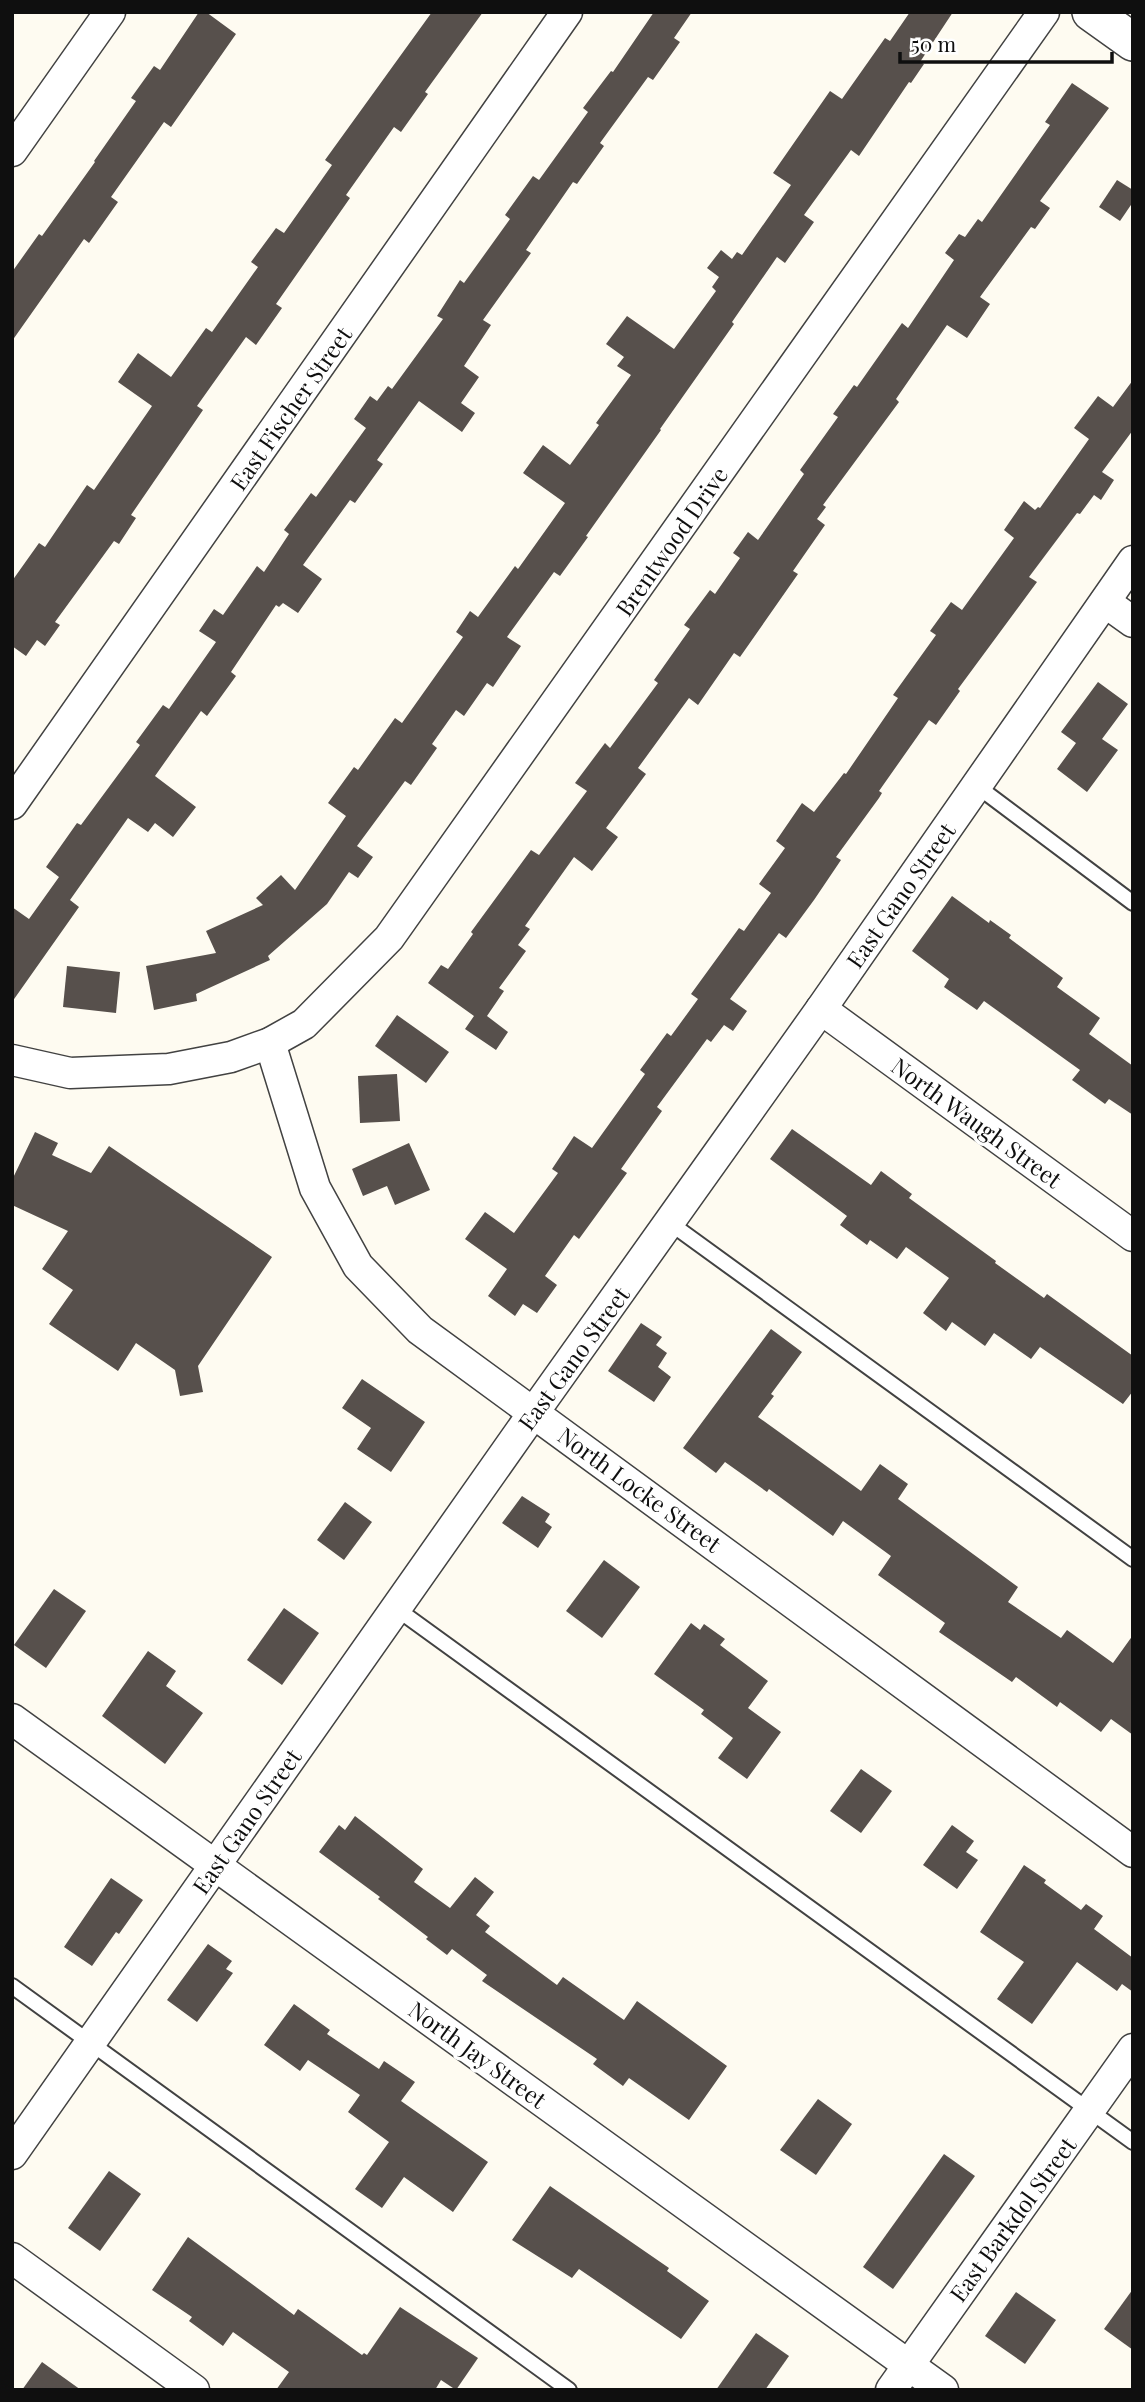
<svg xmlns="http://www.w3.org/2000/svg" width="1145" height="2402" font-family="'Playfair Display',serif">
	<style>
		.building { fill: #57504c }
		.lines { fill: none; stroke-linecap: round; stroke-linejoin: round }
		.service-casing { stroke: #424242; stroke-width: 18 }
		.minor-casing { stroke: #424242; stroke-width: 33 }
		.tertiary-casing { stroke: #424242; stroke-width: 40 }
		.service { stroke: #fff; stroke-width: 14 }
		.minor { stroke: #fff; stroke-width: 30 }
		.tertiary { stroke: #fff; stroke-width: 37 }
		.labels { text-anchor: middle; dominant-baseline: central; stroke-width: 7; stroke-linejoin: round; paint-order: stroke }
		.street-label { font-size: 23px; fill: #0f0f0f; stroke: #fff }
	</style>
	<rect width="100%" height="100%" fill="#fefbf1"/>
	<!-- building -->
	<g class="building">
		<path d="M 199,12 L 206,12 L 236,34 L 171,127 L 164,122 L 111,197 L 118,202 L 89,243 L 84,239 L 12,341 L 12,272 L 39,234 L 42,236 L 95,162 L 94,161 L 136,101 L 131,98 L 154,66 L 160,70 Z"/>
		<path d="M 432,12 L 483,12 L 425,92 L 428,94 L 401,132 L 394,127 L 346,195 L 350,198 L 276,304 L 282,308 L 256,345 L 246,337 L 197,406 L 203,410 L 131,515 L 136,518 L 119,544 L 114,541 L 55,622 L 60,625 L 45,646 L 37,640 L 26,656 L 12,646 L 12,581 L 39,543 L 45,547 L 87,485 L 94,490 L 152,406 L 118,382 L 138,353 L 171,377 L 206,328 L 212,332 L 258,267 L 251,262 L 276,228 L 284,233 L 332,165 L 325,160 Z"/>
		<path d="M 654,12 L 692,12 L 674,38 L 680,42 L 653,80 L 648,77 L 600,143 L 604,146 L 577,184 L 573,182 L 526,250 L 531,253 L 483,320 L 491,325 L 464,366 L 479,377 L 461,403 L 475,413 L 462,432 L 419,401 L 377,460 L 383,464 L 355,503 L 350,500 L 303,565 L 322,579 L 298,613 L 283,603 L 279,607 L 276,605 L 231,672 L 236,676 L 207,716 L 201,711 L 155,776 L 196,807 L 173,837 L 155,823 L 148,832 L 128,818 L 70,900 L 79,907 L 12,1002 L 12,907 L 29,919 L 59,877 L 46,867 L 77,823 L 81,825 L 140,745 L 136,742 L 163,705 L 169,709 L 216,642 L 199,631 L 214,609 L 223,615 L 257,566 L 264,572 L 289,534 L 284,530 L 311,493 L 316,497 L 366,428 L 354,419 L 370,396 L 377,401 L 388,386 L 392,389 L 443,319 L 437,316 L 460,280 L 464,283 L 510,219 L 505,215 L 533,176 L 539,180 L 588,112 L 583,108 L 611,71 L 613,72 Z"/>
		<path d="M 910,12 L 953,12 L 920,62 L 924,64 L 911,83 L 909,82 L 859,156 L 851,150 L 804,215 L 814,222 L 785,263 L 777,257 L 732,322 L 734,324 L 660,429 L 661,430 L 586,536 L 588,537 L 560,576 L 554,572 L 507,637 L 521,646 L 493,687 L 487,683 L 464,716 L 456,710 L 432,744 L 437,748 L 411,785 L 405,781 L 357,846 L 373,857 L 358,878 L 349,872 L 327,904 L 268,956 L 270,960 L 196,994 L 197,1001 L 154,1010 L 146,966 L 216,953 L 206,931 L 263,905 L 256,898 L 281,875 L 295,890 L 346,816 L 328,803 L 354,767 L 358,770 L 395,718 L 402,723 L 463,637 L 456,632 L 470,611 L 478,617 L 515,566 L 518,569 L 565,503 L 523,473 L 543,445 L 570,465 L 599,425 L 596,423 L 631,375 L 617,366 L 624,357 L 606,344 L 627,316 L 674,349 L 716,291 L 712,287 L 719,277 L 707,268 L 721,250 L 732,259 L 737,252 L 742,255 L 791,185 L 773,173 L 830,91 L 842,99 L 885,38 L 890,41 Z"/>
		<path d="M 1072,83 L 1109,108 L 1040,201 L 1050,208 L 1035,229 L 1031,227 L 980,297 L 990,304 L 967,338 L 947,325 L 896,399 L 899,402 L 823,505 L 826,507 L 817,519 L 825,525 L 793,571 L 798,574 L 740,657 L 734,653 L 698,705 L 689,698 L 638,768 L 646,774 L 606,828 L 618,837 L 592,871 L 574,857 L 525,926 L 530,929 L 518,945 L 526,951 L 499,988 L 504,991 L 487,1016 L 508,1032 L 496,1050 L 465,1029 L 474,1016 L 428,983 L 441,965 L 448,969 L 473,934 L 471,932 L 531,850 L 539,855 L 587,791 L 575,783 L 605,743 L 610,748 L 658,683 L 654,680 L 690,629 L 684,625 L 710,590 L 715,594 L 740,558 L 733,553 L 748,532 L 758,540 L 804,474 L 800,470 L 838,417 L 833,414 L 854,385 L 857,387 L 902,323 L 908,328 L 954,260 L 945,253 L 959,234 L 965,237 L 978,219 L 982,222 L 1050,125 L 1045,122 Z"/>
		<path d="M 1117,180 L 1133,190 L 1133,202 L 1120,221 L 1099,207 Z"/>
		<path d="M 1133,380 L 1133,430 L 1102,472 L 1114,480 L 1101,500 L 1094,495 L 1080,514 L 1077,513 L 1029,577 L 1037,582 L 958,689 L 960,691 L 936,725 L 929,720 L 879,791 L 882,793 L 879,798 L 836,857 L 841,860 L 814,900 L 786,938 L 779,933 L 730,999 L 747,1011 L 733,1031 L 724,1025 L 711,1042 L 707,1039 L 657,1107 L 662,1111 L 621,1169 L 627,1173 L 579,1239 L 574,1235 L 545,1276 L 557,1285 L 537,1313 L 523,1304 L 515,1316 L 488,1296 L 507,1269 L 465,1239 L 485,1212 L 514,1233 L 558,1173 L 552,1169 L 574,1136 L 592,1148 L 645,1074 L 640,1070 L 667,1033 L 671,1036 L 698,999 L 691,994 L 739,928 L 744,931 L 771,893 L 759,884 L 785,848 L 776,841 L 802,803 L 814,812 L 844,773 L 846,774 L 898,698 L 893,695 L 936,635 L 930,631 L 951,602 L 962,610 L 1014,538 L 1004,530 L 1024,501 L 1035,510 L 1038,507 L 1040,508 L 1089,439 L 1074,428 L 1098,396 L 1113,407 Z"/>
		<path d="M 1098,682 L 1128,704 L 1102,739 L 1118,750 L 1087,792 L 1057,769 L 1076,743 L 1061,732 Z"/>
		<path d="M 952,896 L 989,923 L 990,920 L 1011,935 L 1009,938 L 1063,978 L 1057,987 L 1100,1018 L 1089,1034 L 1133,1066 L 1133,1115 L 1109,1099 L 1105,1104 L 1072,1080 L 1080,1070 L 984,1001 L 977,1010 L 944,987 L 949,979 L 912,951 Z"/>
		<path d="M 67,966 L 120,972 L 116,1013 L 63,1007 Z"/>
		<path d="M 397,1015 L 449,1052 L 426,1083 L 375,1046 Z"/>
		<path d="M 397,1074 L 400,1121 L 360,1123 L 358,1076 Z"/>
		<path d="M 792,1129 L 871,1185 L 881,1171 L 912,1194 L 909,1198 L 996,1261 L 995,1263 L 1044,1298 L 1047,1294 L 1133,1356 L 1133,1391 L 1123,1404 L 1040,1347 L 1031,1359 L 994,1333 L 985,1346 L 952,1322 L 946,1331 L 923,1313 L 949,1278 L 906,1247 L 897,1259 L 870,1240 L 867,1245 L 840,1225 L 847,1216 L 770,1159 Z"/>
		<path d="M 35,1132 L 58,1143 L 52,1155 L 91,1173 L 109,1146 L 272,1257 L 198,1366 L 203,1392 L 180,1396 L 175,1370 L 136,1343 L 118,1371 L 49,1324 L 73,1290 L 42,1269 L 68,1231 L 12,1205 L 12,1180 Z"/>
		<path d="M 409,1143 L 430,1190 L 395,1205 L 387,1186 L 363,1196 L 352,1169 Z"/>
		<path d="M 641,1323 L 662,1337 L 656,1345 L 667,1353 L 658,1367 L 671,1377 L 654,1402 L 608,1371 Z"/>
		<path d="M 771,1329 L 802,1352 L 771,1394 L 774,1396 L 758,1417 L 861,1491 L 880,1464 L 908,1484 L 898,1499 L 1018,1587 L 1008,1602 L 1061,1638 L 1067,1630 L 1113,1663 L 1133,1635 L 1133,1735 L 1111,1719 L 1101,1732 L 1060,1702 L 1057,1707 L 1016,1677 L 1012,1682 L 939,1632 L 945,1623 L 878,1575 L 891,1556 L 843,1521 L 833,1536 L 769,1489 L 767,1492 L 725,1462 L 716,1473 L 683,1448 Z"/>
		<path d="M 362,1379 L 425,1422 L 391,1472 L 357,1449 L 371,1428 L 342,1408 Z"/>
		<path d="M 522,1496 L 550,1514 L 545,1522 L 552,1527 L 538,1548 L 502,1523 Z"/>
		<path d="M 345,1502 L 372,1522 L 344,1560 L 317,1540 Z"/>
		<path d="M 604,1560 L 640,1587 L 602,1638 L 566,1611 Z"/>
		<path d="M 54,1589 L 86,1611 L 46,1668 L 14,1645 Z"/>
		<path d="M 284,1608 L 319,1633 L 282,1685 L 247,1660 Z"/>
		<path d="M 691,1623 L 700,1630 L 704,1624 L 725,1639 L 720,1645 L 768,1681 L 748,1708 L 781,1732 L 747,1779 L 718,1758 L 733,1738 L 701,1714 L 704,1710 L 654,1674 Z"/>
		<path d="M 148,1651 L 176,1671 L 166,1686 L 203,1713 L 165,1764 L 102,1716 Z"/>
		<path d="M 861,1769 L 892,1791 L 861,1833 L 830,1811 Z"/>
		<path d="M 355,1816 L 423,1869 L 414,1882 L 450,1908 L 475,1877 L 494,1892 L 476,1915 L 490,1926 L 485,1932 L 557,1985 L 563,1977 L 624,2020 L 637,2001 L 727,2066 L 689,2120 L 629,2078 L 623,2086 L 593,2064 L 597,2059 L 482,1981 L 487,1975 L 452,1949 L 447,1955 L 426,1939 L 428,1937 L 378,1899 L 380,1897 L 319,1852 L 339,1825 L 345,1830 Z"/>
		<path d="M 952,1825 L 974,1841 L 966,1852 L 978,1860 L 957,1889 L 923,1865 Z"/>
		<path d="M 1024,1865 L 1046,1880 L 1044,1883 L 1081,1910 L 1086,1904 L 1103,1916 L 1094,1929 L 1133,1958 L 1133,1992 L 1122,1984 L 1117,1991 L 1077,1962 L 1032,2024 L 997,1999 L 1024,1962 L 980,1932 Z"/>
		<path d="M 111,1878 L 143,1900 L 119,1934 L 116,1932 L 92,1966 L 64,1947 Z"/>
		<path d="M 208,1944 L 232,1961 L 226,1969 L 233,1973 L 197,2022 L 167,2000 Z"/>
		<path d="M 294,2004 L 330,2030 L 327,2034 L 379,2069 L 384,2061 L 415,2082 L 401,2101 L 488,2162 L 453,2212 L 404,2177 L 382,2208 L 355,2189 L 389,2142 L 348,2112 L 360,2095 L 308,2060 L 300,2071 L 264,2045 Z"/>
		<path d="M 818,2099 L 852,2124 L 816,2175 L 780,2150 Z"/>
		<path d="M 944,2154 L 975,2176 L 893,2289 L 863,2267 Z"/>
		<path d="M 109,2171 L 141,2194 L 100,2251 L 68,2228 Z"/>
		<path d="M 550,2186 L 669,2268 L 667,2271 L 709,2301 L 681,2339 L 579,2269 L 572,2278 L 512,2240 Z"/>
		<path d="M 188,2237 L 294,2315 L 298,2309 L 362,2355 L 364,2353 L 367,2355 L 400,2307 L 478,2358 L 456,2390 L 441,2380 L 435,2390 L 276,2390 L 289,2372 L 233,2332 L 223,2346 L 189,2321 L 192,2317 L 152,2290 Z"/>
		<path d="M 1133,2289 L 1133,2350 L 1104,2329 Z"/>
		<path d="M 1016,2292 L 1056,2320 L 1025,2364 L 985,2336 Z"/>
		<path d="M 756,2333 L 789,2356 L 765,2390 L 716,2390 Z"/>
		<path d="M 42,2362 L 81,2390 L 22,2390 Z"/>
	</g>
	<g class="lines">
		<defs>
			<g id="service">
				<path d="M 977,786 L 1133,903"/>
				<path d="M 670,1223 L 1133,1559"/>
				<path d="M 397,1609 L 1133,2142"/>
				<path d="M 12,1986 L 569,2390"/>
			</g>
			<g id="minor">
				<path d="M 12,151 L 110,12"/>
				<path d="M 1105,602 L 1133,622"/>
				<path d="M 12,804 L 567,12"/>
				<path d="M 821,1009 L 1133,1236"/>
				<path d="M 270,1043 L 315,1188 L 358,1266 L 420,1330 L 1133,1852"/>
				<path d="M 12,1060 L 70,1073 L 169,1069 L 231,1057 L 270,1043 L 304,1024 L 389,938 L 1044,12"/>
				<path d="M 12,1719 L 943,2390"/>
				<path d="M 12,2154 L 534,1412 L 821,1009 L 1133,561"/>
				<path d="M 12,2258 L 194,2390"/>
				<path d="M 891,2390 L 1133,2049"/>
			</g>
			<path id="tertiary" d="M 1091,12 L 1133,42"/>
		</defs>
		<!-- service casing -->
		<use href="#service" class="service-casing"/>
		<!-- minor casing -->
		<use href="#minor" class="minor-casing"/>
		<!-- tertiary casing -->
		<use href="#tertiary" class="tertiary-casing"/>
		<!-- service -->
		<use href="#service" class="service"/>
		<!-- minor -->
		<use href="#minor" class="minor"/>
		<!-- tertiary -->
		<use href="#tertiary" class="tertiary"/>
	</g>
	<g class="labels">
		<!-- street labels -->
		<g class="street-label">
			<text transform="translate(290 408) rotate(-55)">East Fischer Street</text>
			<text transform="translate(671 541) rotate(-55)">Brentwood Drive</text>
			<text transform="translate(900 895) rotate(-55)">East Gano Street</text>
			<text transform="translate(977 1122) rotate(36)">North Waugh Street</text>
			<text transform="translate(573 1358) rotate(-54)">East Gano Street</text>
			<text transform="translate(640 1489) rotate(36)">North Locke Street</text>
			<text transform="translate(246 1821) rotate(-55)">East Gano Street</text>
			<text transform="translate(478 2054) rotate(36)">North Jay Street</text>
			<text transform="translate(1012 2219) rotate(-54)">East Barkdol Street</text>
		</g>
	</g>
	<!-- border -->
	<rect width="1145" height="2402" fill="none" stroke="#0f0f0f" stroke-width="28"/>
	<!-- scale -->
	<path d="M900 52v10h212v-10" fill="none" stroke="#0f0f0f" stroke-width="3.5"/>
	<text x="911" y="52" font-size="21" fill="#0f0f0f" stroke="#ffffff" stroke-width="5" paint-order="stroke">50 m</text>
</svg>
